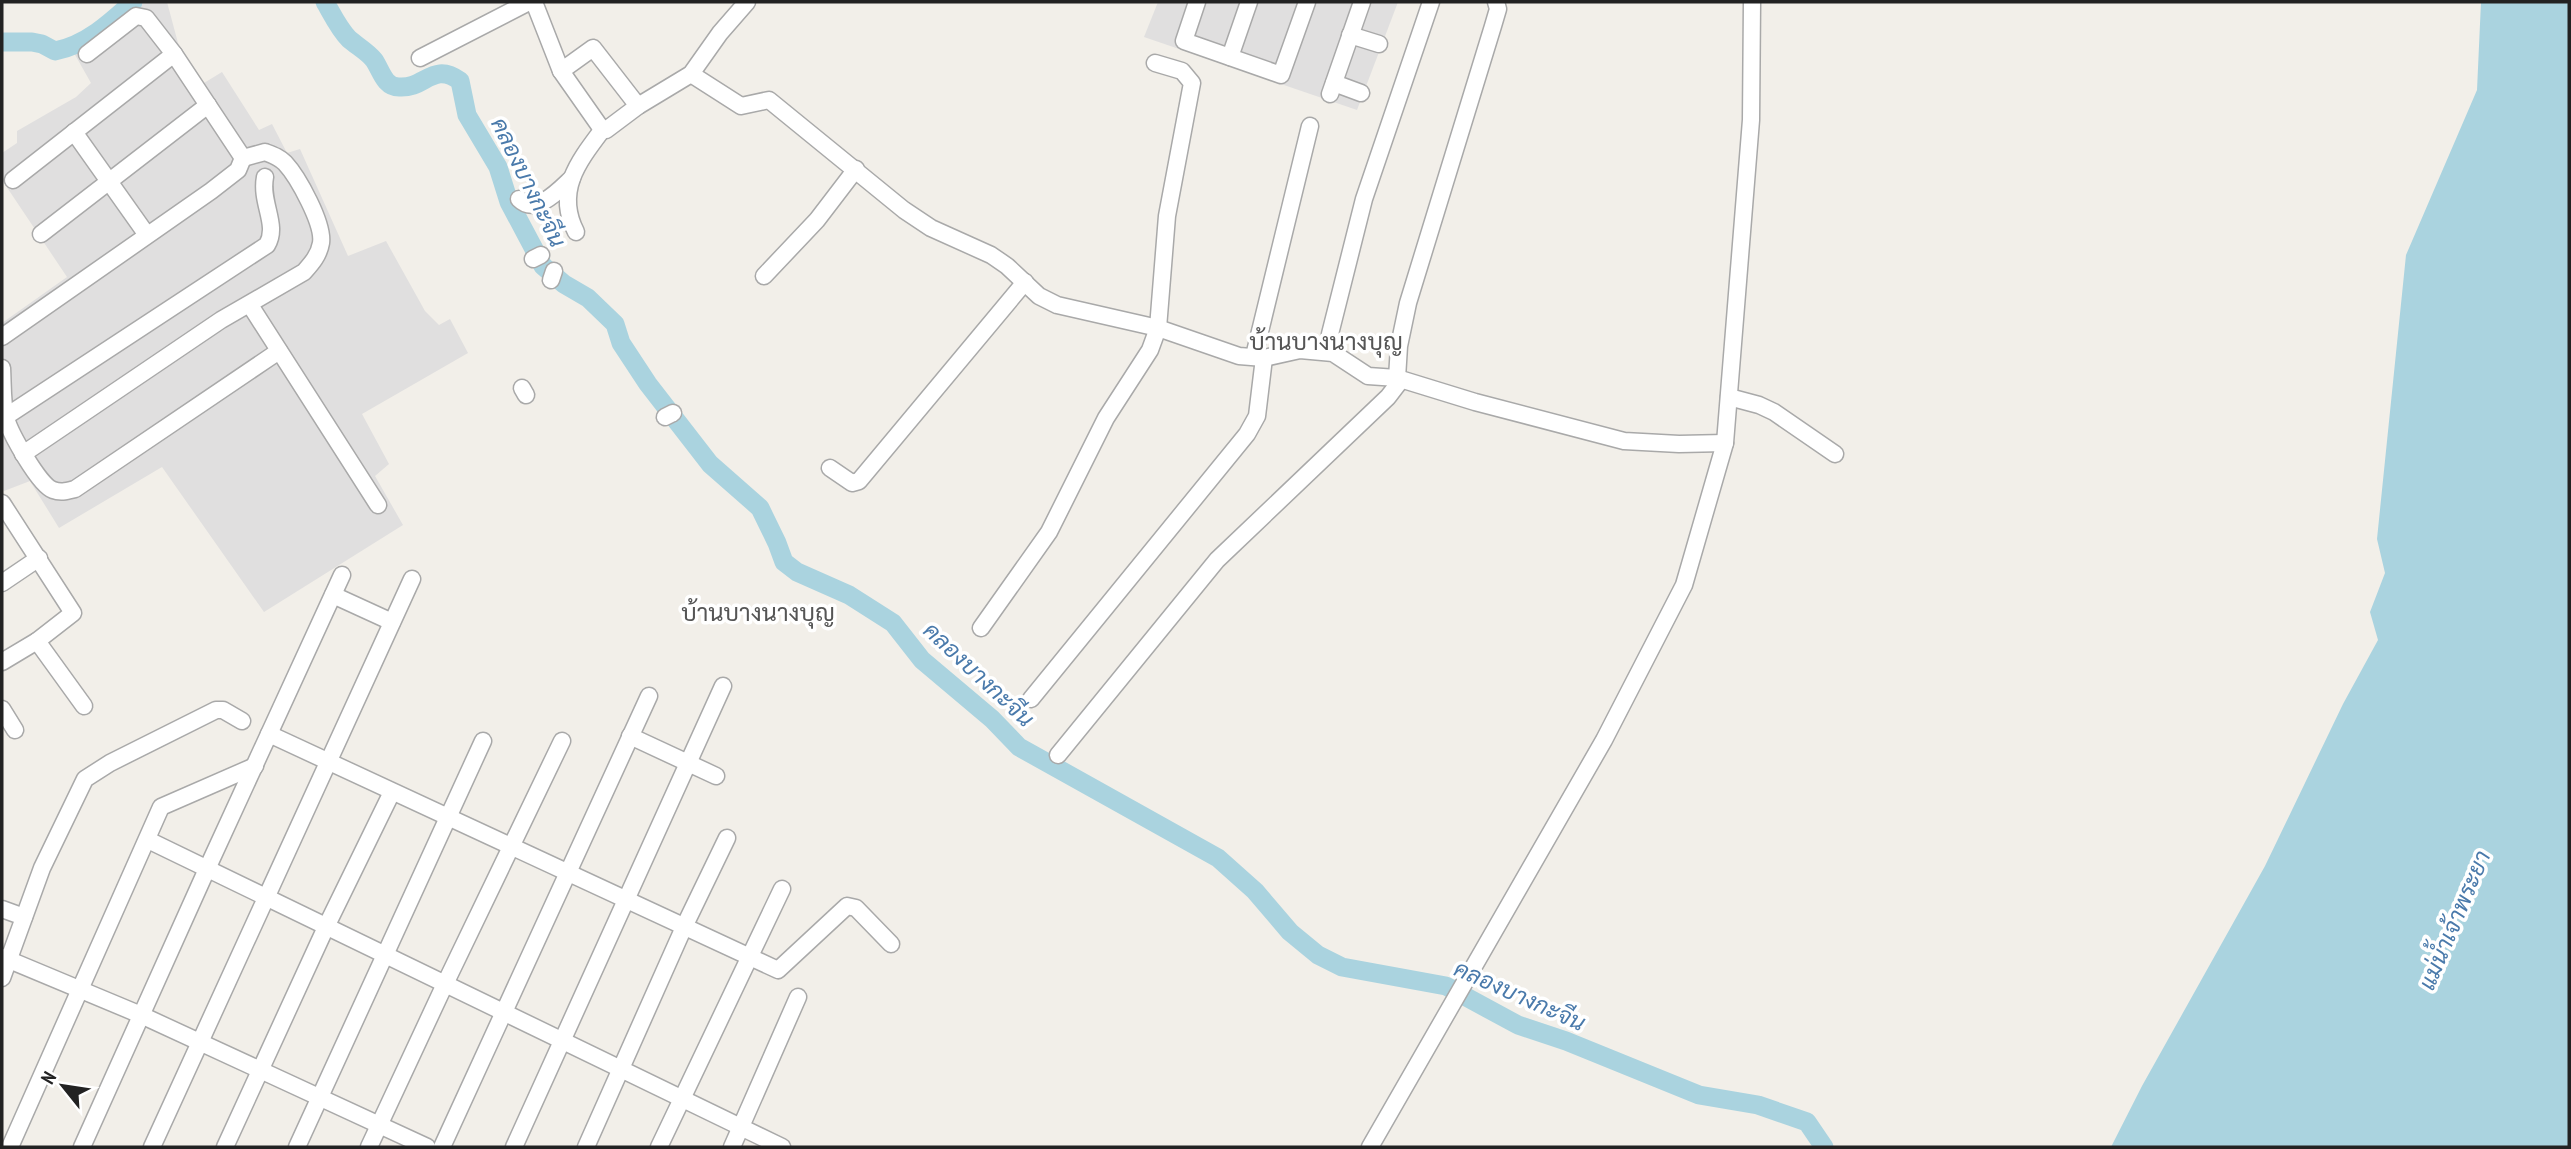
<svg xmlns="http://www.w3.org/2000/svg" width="2571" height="1149" font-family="'PT Sans Narrow',Sarabun,sans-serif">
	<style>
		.residential { fill: #e0dfdf }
		.water { fill: #aad3df }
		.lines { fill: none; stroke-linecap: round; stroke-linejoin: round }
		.river { stroke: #aad3df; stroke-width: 19 }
		.minor-casing { stroke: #a9a9a9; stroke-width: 19 }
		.minor { stroke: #fff; stroke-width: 16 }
		.labels { text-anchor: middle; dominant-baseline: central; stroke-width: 7; stroke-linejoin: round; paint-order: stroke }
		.water-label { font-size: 23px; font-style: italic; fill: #4a7aab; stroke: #fff }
		.quarter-label { font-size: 24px; fill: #555; stroke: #fff }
	</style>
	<rect width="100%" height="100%" fill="#f2efe9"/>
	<!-- residential -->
	<g class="residential">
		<path d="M 139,2 L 167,2 L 178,43 L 204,83 L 222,72 L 259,130 L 272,124 L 287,153 L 300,149 L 348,256 L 386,241 L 425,311 L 439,325 L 450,319 L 468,353 L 362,414 L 389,464 L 375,476 L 403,525 L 264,612 L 162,467 L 59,528 L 30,481 L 4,491 L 2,489 L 2,323 L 67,277 L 2,180 L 2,153 L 17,143 L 17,131 L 76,97 L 91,83 L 74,53 Z"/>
		<path d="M 1158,2 L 1398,2 L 1357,110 L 1144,37 Z"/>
	</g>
	<!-- water -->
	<path class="water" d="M 2481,2 L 2569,2 L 2569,1147 L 2111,1147 L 2142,1086 L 2265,866 L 2343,704 L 2378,640 L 2370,612 L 2385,573 L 2377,539 L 2406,255 L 2477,90 Z"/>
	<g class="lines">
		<!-- river -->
		<g class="river">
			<path d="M 325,2 C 332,14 339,29 349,39 C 357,46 368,52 374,60 C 381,70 384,87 399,87 C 425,89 433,61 460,81 L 467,115 L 498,167 L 509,202 L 543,266 L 564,284 L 588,298 L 615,324 L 621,343 L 648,384 L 710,464 L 760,508 L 777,543 L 784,562 L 797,572 L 849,595 L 893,623 L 922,660 L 992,719 L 1019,747 L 1218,858 L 1255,891 L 1290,932 L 1318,955 L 1342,967 L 1446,986 L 1518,1025 L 1566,1041 L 1699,1095 L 1758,1105 L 1807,1122 L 1824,1147"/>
			<path d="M 2,42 L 32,42 L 42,44 L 55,51 C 86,45 110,23 133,2"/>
		</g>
		<defs>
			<g id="minor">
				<path d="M 534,2 L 561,71 L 601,128 L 606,130 L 638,106 L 691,74 L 720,33 L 747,2"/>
				<path d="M 1197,2 L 1184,41 L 1281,75 L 1307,2"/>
				<path d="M 1350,35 L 1379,44"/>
				<path d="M 1230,57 L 1249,2"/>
				<path d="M 420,58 L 529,2"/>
				<path d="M 561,71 L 593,48 L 638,106"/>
				<path d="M 691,74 L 741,106 L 769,100 L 904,210 L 931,228 L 991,255 L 1007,266 L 1039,296 L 1057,305 L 1158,328 L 1239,356 L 1264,358 L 1300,350 L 1333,353 L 1368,376 L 1397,378 L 1475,402 L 1624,441 L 1679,444 L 1725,443"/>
				<path d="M 1334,83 L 1361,93"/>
				<path d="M 1330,94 L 1362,2"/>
				<path d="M 74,132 L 147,235"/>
				<path d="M 13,180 L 174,54"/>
				<path d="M 519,199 C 536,216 559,190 572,178"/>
				<path d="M 576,232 C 555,191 578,162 603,129"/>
				<path d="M 41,234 L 208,105"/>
				<path d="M 533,259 L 541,255"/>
				<path d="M 764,276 L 817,220 L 856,169"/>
				<path d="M 551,280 L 554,271"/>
				<path d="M 250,305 L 378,505"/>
				<path d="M 2,337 L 211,191 L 238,170 L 243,158 L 174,54 L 146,18 L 136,16 L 87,54"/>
				<path d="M 1333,353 L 1330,334 L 1364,199 L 1431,2"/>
				<path d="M 1254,356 L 1310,126"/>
				<path d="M 2,368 C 3,384 2,402 6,418 C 10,433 39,485 53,490 C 61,493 67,491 75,489 L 279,351"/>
				<path d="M 1397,378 L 1399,346 L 1408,303 L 1493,26 L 1498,9 L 1496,2"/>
				<path d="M 522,388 L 526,395"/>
				<path d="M 1729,397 L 1759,405 L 1774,412 L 1835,454"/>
				<path d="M 665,417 L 673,413"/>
				<path d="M 2,419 L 267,245 C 279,225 260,203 265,177"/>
				<path d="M 23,454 L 221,320 L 304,272 C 312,263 319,255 321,243 C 324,224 298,177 285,163 C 279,157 273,155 265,152 L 243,158"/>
				<path d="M 830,468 L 852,483 L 859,481 L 1025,282"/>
				<path d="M 2,503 L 73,613 L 37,641 L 2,662"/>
				<path d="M 2,583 L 39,558"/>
				<path d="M 333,595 L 392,622"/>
				<path d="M 981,628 L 1049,532 L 1106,418 L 1150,350 L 1158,328 L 1167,216 L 1192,83 L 1182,71 L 1155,63"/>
				<path d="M 37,641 L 84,706"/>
				<path d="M 1031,699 L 1247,434 L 1257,416 L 1264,358"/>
				<path d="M 2,709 L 15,730"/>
				<path d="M 269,734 L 778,970 L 847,906 L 856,908 L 891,944"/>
				<path d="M 630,736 L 716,776"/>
				<path d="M 1058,755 L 1217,560 L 1388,397 L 1401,380"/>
				<path d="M 148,840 L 782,1147"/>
				<path d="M 2,909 L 24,917"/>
				<path d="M 2,957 L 141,1015 L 427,1147"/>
				<path d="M 2,978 L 42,868 L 85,779 L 110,763 L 216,710 L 223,710 L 242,721"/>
				<path d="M 10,1147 L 161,807 L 255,766"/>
				<path d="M 82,1147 L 207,869 L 342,575"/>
				<path d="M 152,1147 L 412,579"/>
				<path d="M 225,1147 L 326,927 L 392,792"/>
				<path d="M 297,1147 L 483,741"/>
				<path d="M 369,1147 L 445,984 L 562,741"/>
				<path d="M 442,1147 L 649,696"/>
				<path d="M 514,1147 L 723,686"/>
				<path d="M 586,1147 L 684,927 L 727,838"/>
				<path d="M 659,1147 L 782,889"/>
				<path d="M 732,1147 L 798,997"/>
				<path d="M 1370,1147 L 1604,740 L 1684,585 L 1725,443 L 1751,120 L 1752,2"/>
			</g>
		</defs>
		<!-- minor casing -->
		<use href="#minor" class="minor-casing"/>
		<!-- minor -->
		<use href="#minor" class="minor"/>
	</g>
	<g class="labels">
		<!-- water labels -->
		<g class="water-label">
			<text transform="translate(529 182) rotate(64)">คลองบางกะจีน</text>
			<text transform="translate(979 674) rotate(43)">คลองบางกะจีน</text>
			<text transform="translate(2454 920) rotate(-67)">แม่น้ำเจ้าพระยา</text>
			<text transform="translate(1520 995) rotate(24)">คลองบางกะจีน</text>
		</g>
		<!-- quarter labels -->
		<g class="quarter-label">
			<text x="1326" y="341">บ้านบางนางบุญ</text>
			<text x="758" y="612">บ้านบางนางบุญ</text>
		</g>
	</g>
	<!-- border -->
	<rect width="2571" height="1149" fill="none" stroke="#222222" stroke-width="7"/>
	<!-- north arrow -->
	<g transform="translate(63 1086) rotate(300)" stroke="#ffffff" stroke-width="5" paint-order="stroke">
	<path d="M0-5L12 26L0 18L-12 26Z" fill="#222222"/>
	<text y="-10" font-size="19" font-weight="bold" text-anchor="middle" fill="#222222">N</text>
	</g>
</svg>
